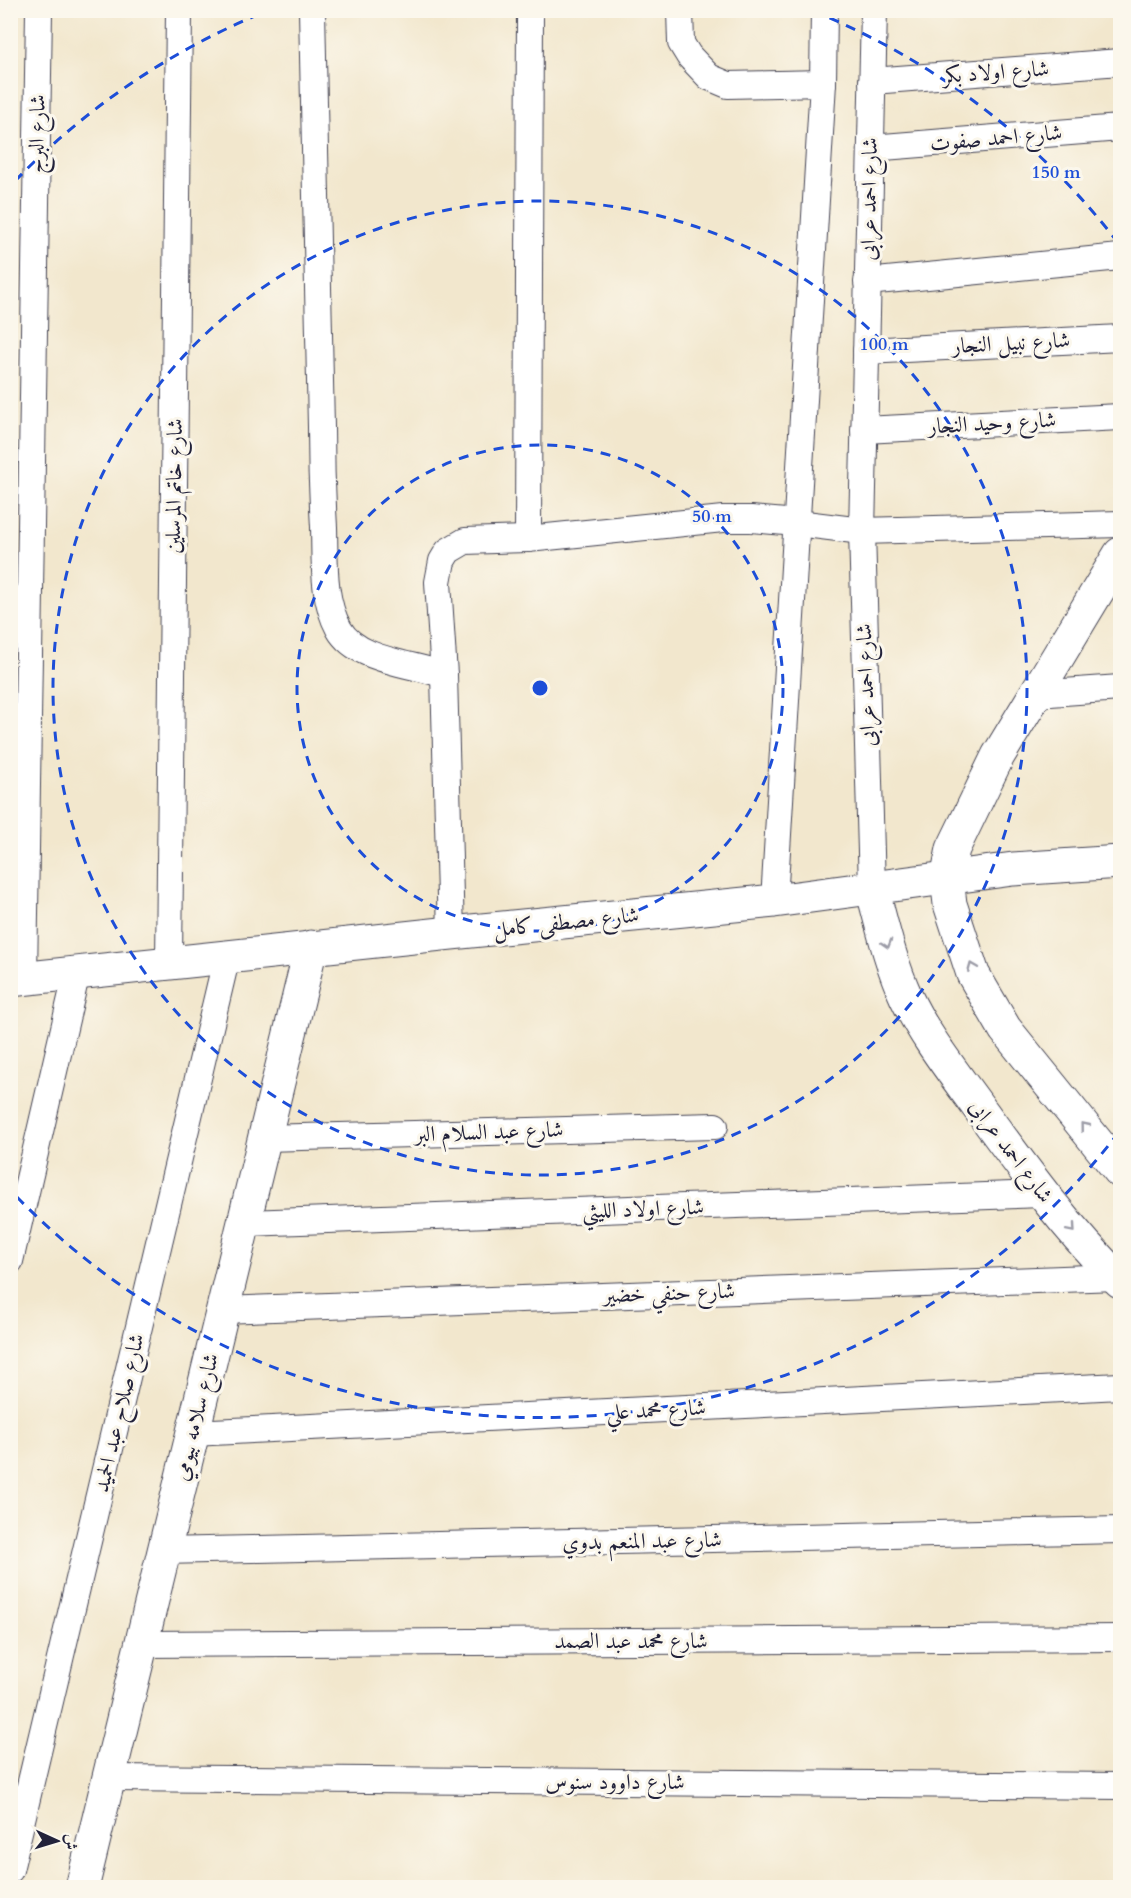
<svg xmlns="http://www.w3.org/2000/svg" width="1131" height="1898" font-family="Cardo,Amiri,serif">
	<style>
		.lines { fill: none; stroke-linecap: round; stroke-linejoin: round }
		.street-casing { stroke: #414051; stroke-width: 28 }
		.secondary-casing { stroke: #414051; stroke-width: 35 }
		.street { stroke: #fff; stroke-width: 26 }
		.secondary { stroke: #fff; stroke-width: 33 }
		.oneway { stroke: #9c9ca7 }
		.ring { fill: none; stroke: #1d4ed8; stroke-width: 3; stroke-dasharray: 10 8 }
		.labels { text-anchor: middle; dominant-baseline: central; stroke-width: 6; stroke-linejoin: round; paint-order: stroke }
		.street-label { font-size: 22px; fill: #22223b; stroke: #fbf7ec }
		.centre { fill: #1d4ed8; stroke: #fbf7ec; stroke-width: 3 }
		.ring-label { font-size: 18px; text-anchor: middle; font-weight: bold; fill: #1d4ed8; stroke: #fbf7ec; stroke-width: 6; stroke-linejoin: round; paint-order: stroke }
	</style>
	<rect width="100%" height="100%" fill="#fbf7ec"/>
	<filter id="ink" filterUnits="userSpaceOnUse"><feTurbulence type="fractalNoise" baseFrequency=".0167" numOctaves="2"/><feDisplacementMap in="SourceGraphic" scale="12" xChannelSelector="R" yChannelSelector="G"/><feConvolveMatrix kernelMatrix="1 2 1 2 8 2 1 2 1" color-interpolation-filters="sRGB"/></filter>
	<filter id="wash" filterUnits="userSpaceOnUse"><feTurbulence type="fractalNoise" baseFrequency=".008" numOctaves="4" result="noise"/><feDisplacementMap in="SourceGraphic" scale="24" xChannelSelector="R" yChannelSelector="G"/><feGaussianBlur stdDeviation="1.35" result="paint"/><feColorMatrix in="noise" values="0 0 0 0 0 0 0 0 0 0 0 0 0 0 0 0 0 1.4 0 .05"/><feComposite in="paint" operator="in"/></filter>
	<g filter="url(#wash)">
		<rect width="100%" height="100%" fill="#f2e7cd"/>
	</g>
	<g filter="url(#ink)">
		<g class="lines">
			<defs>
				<g id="street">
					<path d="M 312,10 C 315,149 318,288 321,427 C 321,461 322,494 324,527 C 325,561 322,598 339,629 C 357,661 411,663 444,675"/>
					<path d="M 680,10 L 681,43 L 689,56 L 709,77 L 728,85 L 823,83"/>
					<path d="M 872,81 L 1120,62"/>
					<path d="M 871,148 L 1120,128"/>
					<path d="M 867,282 L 1120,257"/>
					<path d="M 866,351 L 1120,338"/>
					<path d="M 864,430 L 1120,417"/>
					<path d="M 528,539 L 530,10"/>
					<path d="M 1036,694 L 1120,688"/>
					<path d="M 872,888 L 862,531 L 874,10"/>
					<path d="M 774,901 L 823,83 L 824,10"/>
					<path d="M 451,933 L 444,675 L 438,582 L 442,561 L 448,551 L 465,541 L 528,539 L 723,519 L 751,519 L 797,523 L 862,531 L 1120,524"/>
					<path d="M 169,962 L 179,10"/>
					<path d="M 24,978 L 39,10"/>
					<path d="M 264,1138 L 715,1126"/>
					<path d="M 244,1223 L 1042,1194"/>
					<path d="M 10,1261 L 77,972"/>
					<path d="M 222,1310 L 1116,1277"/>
					<path d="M 192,1433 L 1120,1386"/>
					<path d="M 163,1551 L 1120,1530"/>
					<path d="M 141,1644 L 1120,1638"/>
					<path d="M 109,1778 L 1120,1786"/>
					<path d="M 10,1870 L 227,956"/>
				</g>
				<g id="secondary">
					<path d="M 1120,554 L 998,756 L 953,849 L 947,878 L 950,904 L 973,974 L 1005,1029 L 1120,1171"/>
					<path d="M 872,888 C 882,925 890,962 906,997 C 925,1037 953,1072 979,1108 C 1023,1168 1066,1228 1120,1281"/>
					<path d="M 10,980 L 451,933 L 774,901 L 1013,869 L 1120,862"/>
					<path d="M 82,1888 L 311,947"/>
				</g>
			</defs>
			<!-- street casing -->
			<use href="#street" class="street-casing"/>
			<!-- secondary casing -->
			<use href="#secondary" class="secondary-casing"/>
			<!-- street -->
			<use href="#street" class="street"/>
			<!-- secondary -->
			<use href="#secondary" class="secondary"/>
		</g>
		<!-- one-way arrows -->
		<defs><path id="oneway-chevron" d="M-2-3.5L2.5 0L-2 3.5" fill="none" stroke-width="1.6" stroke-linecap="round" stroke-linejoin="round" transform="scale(1.5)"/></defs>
		<g class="oneway">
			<use href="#oneway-chevron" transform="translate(887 944) rotate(73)"/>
			<use href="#oneway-chevron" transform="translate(972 967) rotate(-112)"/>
			<use href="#oneway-chevron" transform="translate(1084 1126) rotate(-129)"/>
			<use href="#oneway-chevron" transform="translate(1072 1229) rotate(49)"/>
		</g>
	</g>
	<!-- distance rings -->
	<g class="ring">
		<circle cx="540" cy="688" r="243"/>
		<circle cx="540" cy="688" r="487"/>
		<path d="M1119 1132A730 730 0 0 1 15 1195M15 181A730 730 0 0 1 267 11M813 11A730 730 0 0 1 1119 244"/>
	</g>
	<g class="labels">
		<!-- street labels -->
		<g class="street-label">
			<text transform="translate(996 72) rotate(-4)">شارع اولاد بكر</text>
			<text transform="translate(37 134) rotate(-89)">شارع البرج</text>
			<text transform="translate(996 138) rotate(-5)">شارع احمد صفوت</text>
			<text transform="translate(869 199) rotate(-89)">شارع احمد عرابى</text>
			<text transform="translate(1011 343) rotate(-3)">شارع نبيل النجار</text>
			<text transform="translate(992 423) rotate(-3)">شارع وحيد النجار</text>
			<text transform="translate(174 486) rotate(-89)">شارع خاتم المرسلين</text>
			<text transform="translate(866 685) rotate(-92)">شارع احمد عرابى</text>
			<text transform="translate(566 922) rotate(-6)">شارع مصطفى كامل</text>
			<text transform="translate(489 1132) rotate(-2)">شارع عبد السلام البر</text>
			<text transform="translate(1011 1151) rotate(53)">شارع احمد عرابى</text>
			<text transform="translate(643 1209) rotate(-2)">شارع اولاد الليثي</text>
			<text transform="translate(669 1293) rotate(-2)">شارع حنفي خضير</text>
			<text transform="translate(656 1410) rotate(-3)">شارع محمد علي</text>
			<text transform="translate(119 1413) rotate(-77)">شارع صلاح عبد الحميد</text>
			<text transform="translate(196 1417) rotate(-76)">شارع سلامه بيومي</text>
			<text transform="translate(642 1541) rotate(-1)">شارع عبد المنعم بدوي</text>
			<text x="631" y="1641">شارع محمد عبد الصمد</text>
			<text x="615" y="1782">شارع داوود سنوس</text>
		</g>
	</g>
	<circle cx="540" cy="688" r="9" class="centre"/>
	<g class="ring-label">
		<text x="1056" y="178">150 m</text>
		<text x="884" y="350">100 m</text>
		<text x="712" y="522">50 m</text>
	</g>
	<!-- margin -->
	<rect width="1131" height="1898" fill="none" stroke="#fbf7ec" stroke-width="36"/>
	<!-- north arrow -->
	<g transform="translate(57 1841) rotate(94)" stroke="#fbf7ec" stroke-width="4.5" paint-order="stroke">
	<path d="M0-4.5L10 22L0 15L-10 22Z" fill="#22223b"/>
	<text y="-9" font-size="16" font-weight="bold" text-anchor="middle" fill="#22223b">ش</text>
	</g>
</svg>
